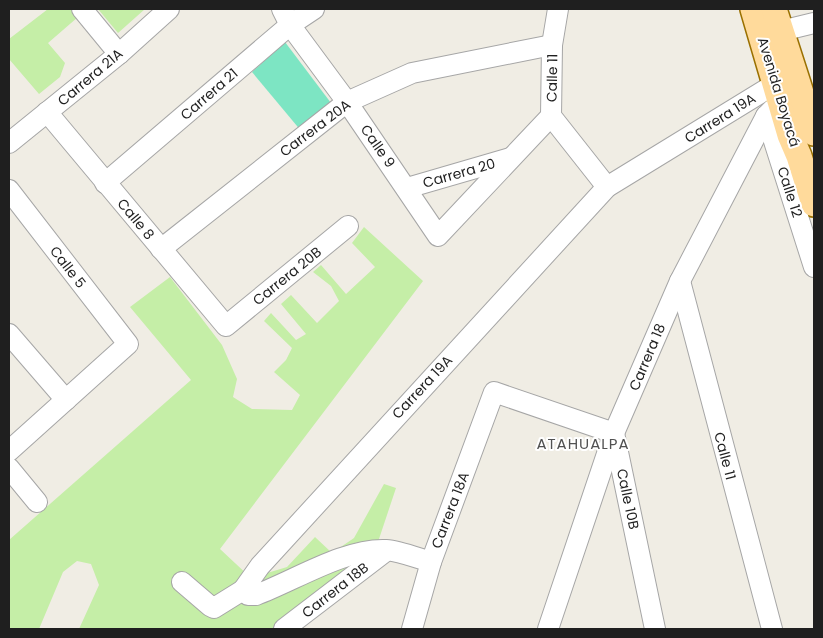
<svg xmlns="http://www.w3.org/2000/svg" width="823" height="638" font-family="Poppins,sans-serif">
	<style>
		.grass { fill: #c5eea7 }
		.pitch { fill: #7de5c3 }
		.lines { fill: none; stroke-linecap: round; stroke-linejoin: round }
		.minor-casing { stroke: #a6a6a6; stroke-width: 22 }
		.major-casing { stroke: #9a7000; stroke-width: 28 }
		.minor { stroke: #fff; stroke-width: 20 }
		.major { stroke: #ffda9b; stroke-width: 25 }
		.labels { text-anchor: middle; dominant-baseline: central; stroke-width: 4; stroke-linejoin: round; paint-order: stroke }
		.street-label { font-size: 14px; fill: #1f1f1f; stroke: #fff }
		.neighbourhood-label { font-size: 15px; letter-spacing: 1px; fill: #525252; stroke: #fff }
	</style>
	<rect width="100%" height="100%" fill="#f0ede4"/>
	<!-- grass -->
	<g class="grass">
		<path d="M 48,9 L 71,9 L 78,17 L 48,43 L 65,63 L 60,77 L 39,94 L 9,59 L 9,39 Z"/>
		<path d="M 98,9 L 145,9 L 118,33 Z"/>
		<path d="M 364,227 L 423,281 L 220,549 L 251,578 L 287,567 L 315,537 L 332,553 L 354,538 L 384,484 L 396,488 L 379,539 L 363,565 L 279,629 L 79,629 L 99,585 L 91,564 L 77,561 L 63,572 L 39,629 L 9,629 L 9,540 L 191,380 L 130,307 L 170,277 L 222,345 L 237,379 L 233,397 L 252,409 L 292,410 L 300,395 L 274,372 L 286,360 L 292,348 L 264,321 L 271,313 L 296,340 L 306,334 L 281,304 L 291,295 L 317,323 L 339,301 L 331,286 L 313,272 L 321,265 L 346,294 L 375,267 L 352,243 Z"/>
	</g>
	<!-- pitch -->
	<path class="pitch" d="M 285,42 L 331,103 L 302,132 L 252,72 Z"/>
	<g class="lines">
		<defs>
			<g id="minor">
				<path d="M 82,9 L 119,54"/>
				<path d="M 282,9 L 290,25 L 347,102 L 438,236 L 551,116"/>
				<path d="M 558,9 L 552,45 L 551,116 L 607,187"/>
				<path d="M 781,31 L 814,23"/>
				<path d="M 47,112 L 226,326 L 348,226"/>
				<path d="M 766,116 L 814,267"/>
				<path d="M 9,143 L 119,54 L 169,9"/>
				<path d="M 105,183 L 290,25 L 314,9"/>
				<path d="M 407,188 L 510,158"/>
				<path d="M 9,190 L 128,344 L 9,451"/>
				<path d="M 161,249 L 347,102 L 412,73 L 552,45"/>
				<path d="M 680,281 L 772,629"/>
				<path d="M 9,334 L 66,400"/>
				<path d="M 9,468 L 37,502"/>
				<path d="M 431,562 C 417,558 400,551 386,550 C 345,548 294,581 256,595 L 248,595 L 243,590 L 260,566 L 607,187 L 775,84"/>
				<path d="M 182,582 L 210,606 L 214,608 L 243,590"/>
				<path d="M 284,629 L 386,551"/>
				<path d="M 412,629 L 431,562 L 494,392 L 614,433 L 655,629"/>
				<path d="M 548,629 L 614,433 L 680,281 L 766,116 L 780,102"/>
			</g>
			<g id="major">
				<path d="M 753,9 L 790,135 L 799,156 L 814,204"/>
				<path d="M 774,9 L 814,133"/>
			</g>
		</defs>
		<!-- minor casing -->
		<use href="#minor" class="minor-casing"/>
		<!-- major casing -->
		<use href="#major" class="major-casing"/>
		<!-- minor -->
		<use href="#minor" class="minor"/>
		<!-- major -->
		<use href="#major" class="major"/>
	</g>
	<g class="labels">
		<!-- street labels -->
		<g class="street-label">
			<text transform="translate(90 77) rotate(-40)">Carrera 21A</text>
			<text transform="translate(552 78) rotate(-89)">Calle 11</text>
			<text transform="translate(779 92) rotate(73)">Avenida Boyacá</text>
			<text transform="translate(209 94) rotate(-41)">Carrera 21</text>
			<text transform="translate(720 118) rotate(-32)">Carrera 19A</text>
			<text transform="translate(315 128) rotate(-37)">Carrera 20A</text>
			<text transform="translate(378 146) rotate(55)">Calle 9</text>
			<text transform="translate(459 173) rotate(-16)">Carrera 20</text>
			<text transform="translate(790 192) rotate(72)">Calle 12</text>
			<text transform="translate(136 219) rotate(50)">Calle 8</text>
			<text transform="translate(68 267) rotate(52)">Calle 5</text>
			<text transform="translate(287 276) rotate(-39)">Carrera 20B</text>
			<text transform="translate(647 357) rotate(-67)">Carrera 18</text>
			<text transform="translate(422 387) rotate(-47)">Carrera 19A</text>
			<text transform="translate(725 456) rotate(75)">Calle 11</text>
			<text transform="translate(628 499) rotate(78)">Calle 10B</text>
			<text transform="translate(450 510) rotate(-69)">Carrera 18A</text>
			<text transform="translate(335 590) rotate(-38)">Carrera 18B</text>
		</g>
		<!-- neighbourhood labels -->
		<g class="neighbourhood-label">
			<text x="583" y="443">ATAHUALPA</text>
		</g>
	</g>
	<!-- border -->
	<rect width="823" height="638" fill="none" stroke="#1f1f1f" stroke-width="20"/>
</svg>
